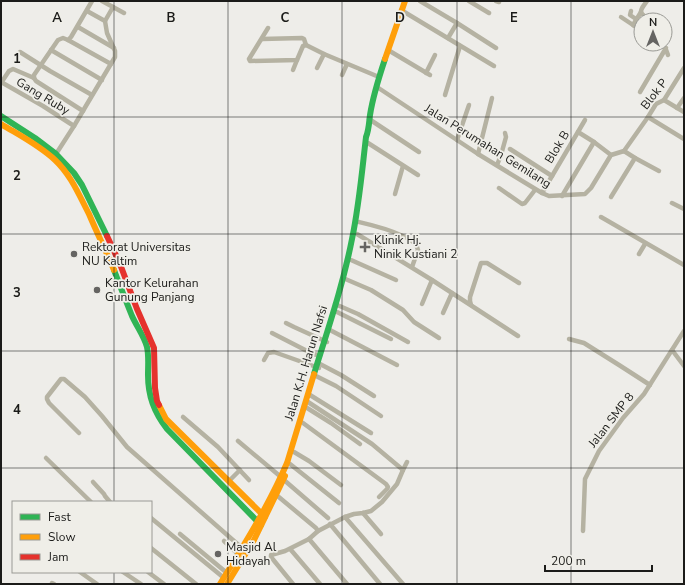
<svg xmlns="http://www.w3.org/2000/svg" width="685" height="585" font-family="'Nunito Sans',sans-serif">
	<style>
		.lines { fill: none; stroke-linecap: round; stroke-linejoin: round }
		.street { stroke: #b5b2a2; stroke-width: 4.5 }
		.fast { stroke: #30b455; stroke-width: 6 }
		.slow { stroke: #ff9f0a; stroke-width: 6 }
		.jam { stroke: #e5322d; stroke-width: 6 }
		.grid { fill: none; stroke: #1b1b19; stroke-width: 1; stroke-opacity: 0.55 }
		.poi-dot { fill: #656462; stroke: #efeee8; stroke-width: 1.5 }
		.labels { text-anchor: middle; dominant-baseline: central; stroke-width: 3.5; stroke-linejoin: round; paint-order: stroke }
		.street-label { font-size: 12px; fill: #1b1b19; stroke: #efeee8 }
		.poi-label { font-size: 12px; fill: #1b1b19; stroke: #efeee8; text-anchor: start }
		.grid-label { font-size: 13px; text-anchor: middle; font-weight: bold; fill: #1b1b19; stroke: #efeee8; stroke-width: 3.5; stroke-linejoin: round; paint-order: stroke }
	</style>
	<rect width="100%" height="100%" fill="#eeede9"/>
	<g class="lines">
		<!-- street -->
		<g class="street">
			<path d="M 102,1 L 124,13"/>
			<path d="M 420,1 L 457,23 L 496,48"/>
			<path d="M 469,1 L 489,13"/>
			<path d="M 496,1 L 499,2"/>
			<path d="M 647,1 C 639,12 638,12 650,20"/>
			<path d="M 401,10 L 494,66"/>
			<path d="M 631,11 L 630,15 L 636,19"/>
			<path d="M 641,12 L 633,25 L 641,30"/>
			<path d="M 621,17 L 633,25"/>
			<path d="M 105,21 L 113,7"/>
			<path d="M 78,27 L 114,48"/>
			<path d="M 268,28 L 249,59 L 250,61 L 297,60 L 303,46 L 306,45 L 324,54 L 379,77"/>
			<path d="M 665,30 L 666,31"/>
			<path d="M 448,38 L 457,23"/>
			<path d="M 262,39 L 302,38 L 304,39 L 306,45"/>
			<path d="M 68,40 L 111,64"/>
			<path d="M 661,44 L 665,47 L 668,55"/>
			<path d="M 51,50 L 102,80"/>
			<path d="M 388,50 L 430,75"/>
			<path d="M 20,52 L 50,71 L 92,95"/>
			<path d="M 317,68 L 324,54"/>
			<path d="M 293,70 L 297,60"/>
			<path d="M 426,73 L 435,55"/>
			<path d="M 342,75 L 347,64"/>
			<path d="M 34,78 L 34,75 L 58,40 L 63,38 L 68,40 L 71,37 L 92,1"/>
			<path d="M 1,82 L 43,106 L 74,126"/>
			<path d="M 1,83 L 9,71 L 13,69 L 34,78 L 36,81 L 83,111"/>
			<path d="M 377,87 L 478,154 L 542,193 L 549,196 L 585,194 L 591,188 L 611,155 L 624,151"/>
			<path d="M 640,92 L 666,48"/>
			<path d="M 445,95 L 460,46"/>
			<path d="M 664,100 L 684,112"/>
			<path d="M 677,108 L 684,98"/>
			<path d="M 648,117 L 684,139"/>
			<path d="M 369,119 L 419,152"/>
			<path d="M 578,132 L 594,142 L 611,155"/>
			<path d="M 457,140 L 469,105"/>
			<path d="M 368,143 L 418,175"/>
			<path d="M 510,149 L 552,176"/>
			<path d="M 624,151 L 648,117 L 656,104 L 664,100 L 684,68"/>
			<path d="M 56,154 L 74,126 L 115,57 L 115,51 L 107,33 L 105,21 L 87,11"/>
			<path d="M 478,154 L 492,98"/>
			<path d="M 635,158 L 659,171"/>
			<path d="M 497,165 L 501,155 L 506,137 L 505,133"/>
			<path d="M 499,188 L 522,204 L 525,203 L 535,190"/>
			<path d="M 542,193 L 585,120"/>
			<path d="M 395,194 L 403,166"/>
			<path d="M 562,196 L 594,142"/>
			<path d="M 611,197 L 635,158 L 624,151"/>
			<path d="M 672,203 L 684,209"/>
			<path d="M 601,217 L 684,265"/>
			<path d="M 359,222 C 372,225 416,235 418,250 L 412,267"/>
			<path d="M 357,234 L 432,280 L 518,336"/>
			<path d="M 639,254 L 645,244"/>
			<path d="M 351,260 L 396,280"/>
			<path d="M 343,278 L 371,290 L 403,310 L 414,322 L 439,338"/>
			<path d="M 335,304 L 358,314 L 408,342"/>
			<path d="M 422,304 L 432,280"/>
			<path d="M 471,305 L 470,301 L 470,297 L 481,263 L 487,263 L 519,283"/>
			<path d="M 337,312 L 391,339"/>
			<path d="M 443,313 L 452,293"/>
			<path d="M 286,323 L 294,327 L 327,342"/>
			<path d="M 328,329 L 397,365"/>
			<path d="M 272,333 L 311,353 L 320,356"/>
			<path d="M 569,339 L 584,343 L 619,365 L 633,374 L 650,385"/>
			<path d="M 672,350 L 684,366"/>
			<path d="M 264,360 L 268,353 L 274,352 L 319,368"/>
			<path d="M 320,364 L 341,375 L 374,396"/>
			<path d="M 316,376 L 336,386 L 381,416"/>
			<path d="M 310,395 L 371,433"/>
			<path d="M 308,402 L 372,444 L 403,470"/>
			<path d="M 304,406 L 331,423 L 360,444"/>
			<path d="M 183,417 L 218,447 L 249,480"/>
			<path d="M 303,423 L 386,484 L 388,487 L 387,489 L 379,497"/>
			<path d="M 79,433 L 49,403 L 47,399 L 47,397 L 61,379 L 64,379 L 85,397 L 102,416 L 127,447 L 242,548"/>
			<path d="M 238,441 L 281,477"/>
			<path d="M 294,452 L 309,461 L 341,485"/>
			<path d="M 46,458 L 91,502"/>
			<path d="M 290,464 L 339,503"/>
			<path d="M 284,480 L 328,518"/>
			<path d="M 229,481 L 240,470"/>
			<path d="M 93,482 L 104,494 L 105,496 L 110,502"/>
			<path d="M 274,493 L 316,528 L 318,531"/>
			<path d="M 363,513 L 381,534"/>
			<path d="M 345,517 L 403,584"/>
			<path d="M 151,518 L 224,578"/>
			<path d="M 330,524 L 380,584"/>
			<path d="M 583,531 L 585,479 L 599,451 L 623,418 L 644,394 L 684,331"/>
			<path d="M 180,534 L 227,573"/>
			<path d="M 309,539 L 347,584"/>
			<path d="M 224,541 L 238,554"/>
			<path d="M 151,548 L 196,584"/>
			<path d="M 291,549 L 291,550 L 320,584"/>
			<path d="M 80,572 L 97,584"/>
			<path d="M 123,572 L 141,584"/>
			<path d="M 148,572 L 164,584"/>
			<path d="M 52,583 L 54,584"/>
			<path d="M 293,584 L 271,557 L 271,555 L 285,551 L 309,539 L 318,531 L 345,517 L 354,514 L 363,513 L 371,511 L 382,502 L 397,484 L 403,470 L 407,462"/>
		</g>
		<!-- fast -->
		<g class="fast">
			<path d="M 1,116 L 35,138 L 56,154 L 74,173 L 82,185 L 107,236"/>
			<path d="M 114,270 C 120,286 126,301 132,316 C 137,327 144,336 147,347 C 149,356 148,365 148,375 C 148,396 154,412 167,429 L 261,525"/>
			<path d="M 314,374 C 328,329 343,285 352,239 C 359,206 362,171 366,137 C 369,130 369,122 370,115 C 373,96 379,77 385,59"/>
		</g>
		<!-- slow -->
		<g class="slow">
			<path d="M 385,59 L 405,1"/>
			<path d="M 1,124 C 19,135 39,145 55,160 C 71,175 79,195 89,214 C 97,233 106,251 114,270"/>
			<path d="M 159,405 L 166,419 L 265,517"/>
			<path d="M 220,584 C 244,545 269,505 287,463 L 314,374"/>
			<path d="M 227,584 L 254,540 L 285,476"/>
		</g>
		<!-- jam -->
		<path class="jam" d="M 107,236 L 120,264 L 137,309 L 154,348 L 155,388 L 157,401 L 159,405"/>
	</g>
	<!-- grid -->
	<path class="grid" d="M 114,1 L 114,502M 228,1 L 228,584M 342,1 L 342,584M 457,1 L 457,584M 571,1 L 571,584M 1,117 L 684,117M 1,234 L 684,234M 1,351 L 684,351M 1,468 L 684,468M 114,572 L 114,584"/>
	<!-- markers -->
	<g class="poi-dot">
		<path d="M363 241h4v4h4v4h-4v4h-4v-4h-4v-4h4z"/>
		<circle cx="74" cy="254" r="4"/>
		<circle cx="97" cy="290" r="4"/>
		<circle cx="218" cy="554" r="4"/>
	</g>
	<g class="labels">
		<!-- street labels -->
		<g class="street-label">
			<text transform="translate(654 94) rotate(-52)">Blok P</text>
			<text transform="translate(43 96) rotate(31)">Gang Ruby</text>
			<text transform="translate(488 146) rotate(32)">Jalan Perumahan Gemilang</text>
			<text transform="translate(557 147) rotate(-59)">Blok B</text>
			<text transform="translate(306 363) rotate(-73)">Jalan K.H. Harun Nafsi</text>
			<text transform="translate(611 420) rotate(-52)">Jalan SMP 8</text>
		</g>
		<!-- poi labels -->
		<g class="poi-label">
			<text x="374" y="240">Klinik Hj.<tspan x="374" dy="14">Ninik Kustiani 2</tspan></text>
			<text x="82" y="247">Rektorat Universitas<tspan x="82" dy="14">NU Kaltim</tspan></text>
			<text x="105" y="283">Kantor Kelurahan<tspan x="105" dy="14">Gunung Panjang</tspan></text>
			<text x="226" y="547">Masjid Al<tspan x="226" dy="14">Hidayah</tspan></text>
		</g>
	</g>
	<g class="grid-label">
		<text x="57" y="22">A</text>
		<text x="171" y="22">B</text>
		<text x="285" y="22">C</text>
		<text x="400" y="22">D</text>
		<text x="514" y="22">E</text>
		<text x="17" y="63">1</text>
		<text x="17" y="180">2</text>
		<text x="17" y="297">3</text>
		<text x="17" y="414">4</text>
	</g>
	<!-- border -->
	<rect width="685" height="585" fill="none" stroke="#1b1b19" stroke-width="4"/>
	<!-- legend -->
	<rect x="12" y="501" width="140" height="72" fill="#efeee8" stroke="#9a9a95"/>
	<rect x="20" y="514" width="20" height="6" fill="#30b455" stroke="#9a9a95"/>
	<text x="48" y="521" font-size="12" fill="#1b1b19">Fast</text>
	<rect x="20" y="534" width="20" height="6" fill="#ff9f0a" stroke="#9a9a95"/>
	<text x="48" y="541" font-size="12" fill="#1b1b19">Slow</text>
	<rect x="20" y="554" width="20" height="6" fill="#e5322d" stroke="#9a9a95"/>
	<text x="48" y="561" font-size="12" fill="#1b1b19">Jam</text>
	<!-- north arrow -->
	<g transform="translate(653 32)"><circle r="19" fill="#efeee8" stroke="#9a9a95"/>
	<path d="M0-3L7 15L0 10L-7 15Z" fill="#656462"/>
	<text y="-6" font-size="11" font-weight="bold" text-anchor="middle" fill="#1b1b19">N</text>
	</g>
	<!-- scale -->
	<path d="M545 565v6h107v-6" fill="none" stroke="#1b1b19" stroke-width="2"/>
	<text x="551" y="565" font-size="12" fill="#1b1b19" stroke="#efeee8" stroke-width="3" paint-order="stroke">200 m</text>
</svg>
